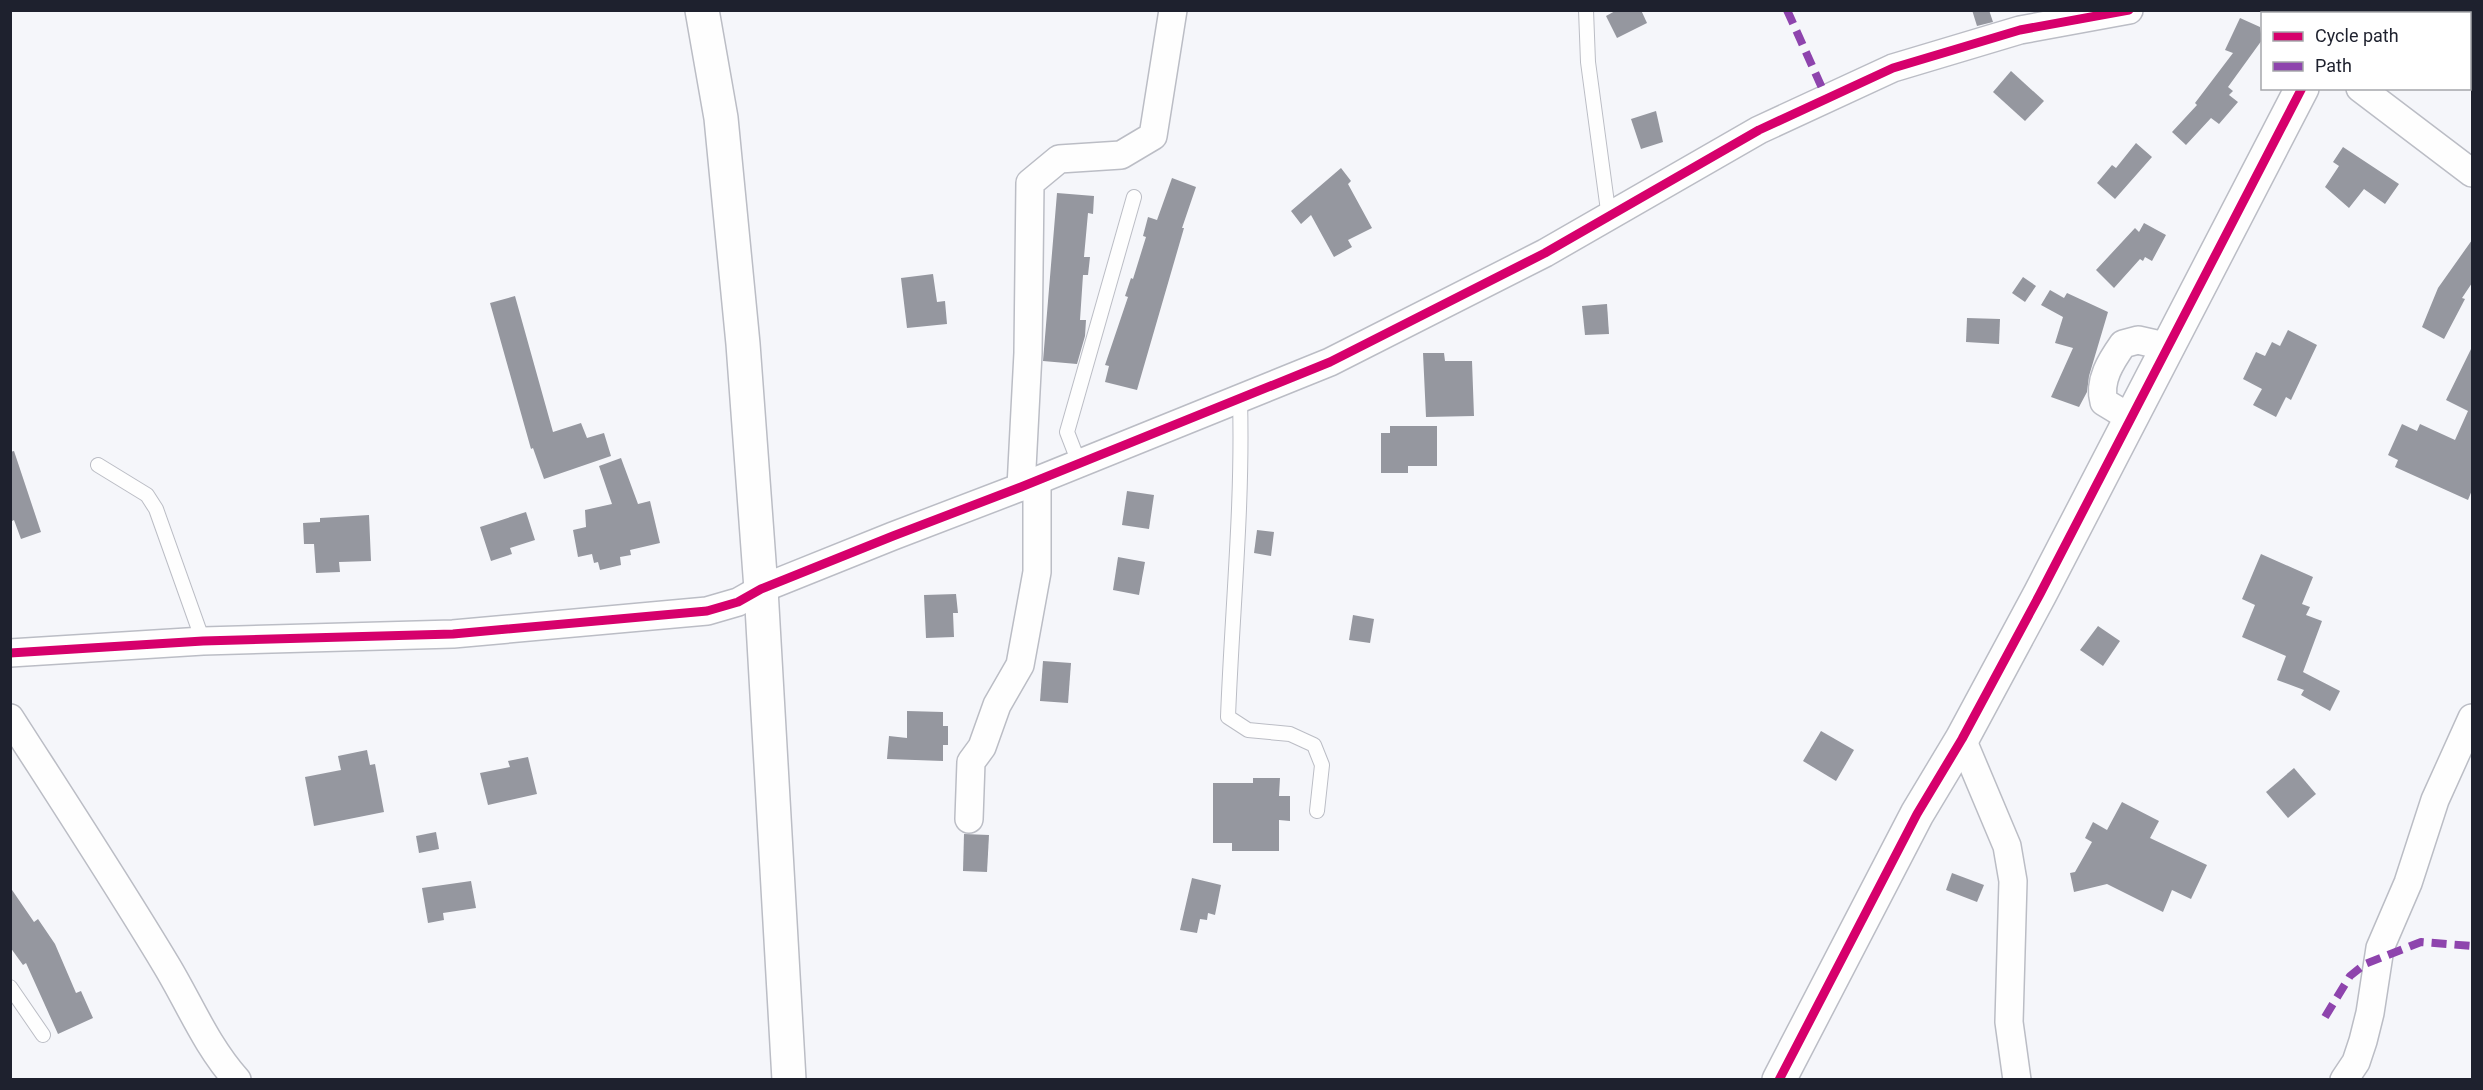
<svg xmlns="http://www.w3.org/2000/svg" width="2483" height="1090" font-family="Roboto,sans-serif">
	<style>
		.building { fill: #95979f }
		.lines { fill: none; stroke-linecap: round; stroke-linejoin: round }
		.service-casing { stroke: #bbbdc5; stroke-width: 16 }
		.minor-casing { stroke: #bbbdc5; stroke-width: 30 }
		.tertiary-casing { stroke: #bbbdc5; stroke-width: 36 }
		.service { stroke: #fefefe; stroke-width: 14 }
		.minor { stroke: #fefefe; stroke-width: 27 }
		.tertiary { stroke: #fefefe; stroke-width: 33 }
		.quiet { stroke: #8e44ad; stroke-width: 8; stroke-dasharray: 15 8; stroke-linecap: butt }
		.cycleway-casing { stroke: #fff; stroke-width: 13 }
		.cycleway { stroke: #d6006c; stroke-width: 9 }
	</style>
	<rect width="100%" height="100%" fill="#f5f6fa"/>
	<!-- building -->
	<g class="building">
		<path d="M 1617,10 L 1641,10 L 1647,23 L 1617,38 L 1606,16 Z"/>
		<path d="M 1972,10 L 1989,10 L 1993,22 L 1977,26 Z"/>
		<path d="M 2240,18 L 2260,27 L 2262,40 L 2228,87 L 2233,91 L 2229,95 L 2238,102 L 2219,124 L 2211,118 L 2186,145 L 2172,132 L 2197,105 L 2195,103 L 2233,53 L 2225,50 Z"/>
		<path d="M 2011,71 L 2044,101 L 2025,121 L 1993,92 Z"/>
		<path d="M 1656,111 L 1663,142 L 1641,149 L 1631,119 Z"/>
		<path d="M 2136,143 L 2152,157 L 2115,199 L 2097,183 L 2112,165 L 2116,168 Z"/>
		<path d="M 2343,147 L 2399,184 L 2385,204 L 2364,189 L 2349,208 L 2325,187 L 2339,166 L 2333,162 Z"/>
		<path d="M 1341,168 L 1351,181 L 1348,184 L 1372,228 L 1348,240 L 1352,247 L 1334,257 L 1311,215 L 1301,224 L 1291,211 Z"/>
		<path d="M 1172,178 L 1196,187 L 1182,228 L 1184,228 L 1137,390 L 1105,382 L 1109,366 L 1105,365 L 1128,297 L 1125,296 L 1131,278 L 1133,279 L 1146,237 L 1143,236 L 1148,217 L 1157,220 Z"/>
		<path d="M 1057,193 L 1094,196 L 1093,214 L 1088,213 L 1084,257 L 1090,257 L 1088,275 L 1083,275 L 1080,320 L 1086,320 L 1085,336 L 1077,364 L 1043,361 Z"/>
		<path d="M 2144,223 L 2166,235 L 2152,261 L 2145,257 L 2143,261 L 2140,259 L 2114,288 L 2096,270 L 2135,228 L 2139,232 Z"/>
		<path d="M 2472,240 L 2472,283 L 2462,298 L 2465,299 L 2444,339 L 2422,327 L 2438,288 Z"/>
		<path d="M 933,274 L 937,302 L 945,301 L 947,324 L 907,328 L 901,278 Z"/>
		<path d="M 2023,277 L 2036,286 L 2025,302 L 2012,293 Z"/>
		<path d="M 2050,290 L 2064,298 L 2067,293 L 2108,312 L 2089,376 L 2087,392 L 2079,407 L 2051,397 L 2073,348 L 2055,343 L 2063,317 L 2041,305 Z"/>
		<path d="M 515,296 L 553,432 L 581,423 L 587,438 L 604,433 L 611,456 L 544,479 L 533,448 L 531,449 L 490,303 Z"/>
		<path d="M 1607,304 L 1609,334 L 1585,335 L 1582,306 Z"/>
		<path d="M 1967,318 L 2000,319 L 1999,344 L 1966,342 Z"/>
		<path d="M 2288,330 L 2317,345 L 2291,400 L 2286,397 L 2276,417 L 2253,405 L 2262,389 L 2243,379 L 2256,352 L 2265,356 L 2272,342 L 2280,346 Z"/>
		<path d="M 2472,347 L 2472,490 L 2468,500 L 2395,467 L 2398,460 L 2388,455 L 2402,424 L 2417,431 L 2420,424 L 2455,440 L 2468,411 L 2446,400 Z"/>
		<path d="M 1423,353 L 1444,353 L 1445,361 L 1472,361 L 1474,416 L 1426,417 Z"/>
		<path d="M 1390,426 L 1437,426 L 1437,466 L 1408,466 L 1408,473 L 1381,473 L 1381,433 L 1390,433 Z"/>
		<path d="M 14,451 L 41,532 L 21,539 L 14,520 L 10,522 L 10,452 Z"/>
		<path d="M 621,458 L 638,504 L 650,501 L 660,543 L 630,550 L 631,555 L 620,557 L 621,565 L 600,570 L 598,562 L 594,563 L 592,554 L 578,557 L 573,530 L 586,527 L 585,510 L 612,504 L 599,466 Z"/>
		<path d="M 1127,491 L 1154,495 L 1149,529 L 1122,525 Z"/>
		<path d="M 526,512 L 535,540 L 510,548 L 512,554 L 491,561 L 480,527 Z"/>
		<path d="M 369,515 L 371,561 L 339,562 L 340,572 L 316,573 L 314,544 L 304,544 L 303,523 L 320,522 L 320,518 Z"/>
		<path d="M 1257,530 L 1274,532 L 1271,556 L 1254,553 Z"/>
		<path d="M 2261,554 L 2313,577 L 2302,604 L 2310,607 L 2306,615 L 2322,621 L 2303,672 L 2340,691 L 2330,711 L 2301,695 L 2304,690 L 2277,680 L 2286,656 L 2242,637 L 2255,605 L 2242,599 Z"/>
		<path d="M 1118,557 L 1145,562 L 1139,595 L 1113,590 Z"/>
		<path d="M 956,594 L 958,613 L 953,613 L 954,637 L 926,638 L 924,595 Z"/>
		<path d="M 1353,615 L 1374,619 L 1370,643 L 1349,640 Z"/>
		<path d="M 2098,626 L 2120,641 L 2103,666 L 2080,650 Z"/>
		<path d="M 1043,661 L 1071,663 L 1068,703 L 1040,701 Z"/>
		<path d="M 907,711 L 943,712 L 943,726 L 948,726 L 948,745 L 943,745 L 943,761 L 887,759 L 889,736 L 907,738 Z"/>
		<path d="M 1821,731 L 1854,750 L 1836,781 L 1803,761 Z"/>
		<path d="M 367,750 L 370,765 L 375,764 L 384,812 L 314,826 L 305,777 L 341,770 L 338,756 Z"/>
		<path d="M 528,757 L 537,794 L 488,805 L 480,773 L 510,767 L 508,761 Z"/>
		<path d="M 2294,768 L 2316,794 L 2288,818 L 2266,792 Z"/>
		<path d="M 1253,778 L 1280,778 L 1279,796 L 1290,796 L 1290,821 L 1279,820 L 1279,851 L 1232,851 L 1232,843 L 1213,843 L 1213,783 L 1253,783 Z"/>
		<path d="M 2122,802 L 2159,821 L 2150,838 L 2207,865 L 2191,899 L 2172,890 L 2163,912 L 2107,884 L 2074,892 L 2070,873 L 2075,872 L 2092,842 L 2085,838 L 2093,822 L 2107,830 Z"/>
		<path d="M 436,832 L 439,849 L 419,853 L 416,836 Z"/>
		<path d="M 964,834 L 989,835 L 987,872 L 963,871 Z"/>
		<path d="M 1952,873 L 1984,885 L 1977,902 L 1946,890 Z"/>
		<path d="M 1192,878 L 1221,885 L 1215,915 L 1208,913 L 1207,920 L 1200,919 L 1197,933 L 1180,930 Z"/>
		<path d="M 471,881 L 476,908 L 443,913 L 444,920 L 428,923 L 422,888 Z"/>
		<path d="M 10,887 L 34,922 L 38,919 L 55,944 L 76,993 L 81,991 L 93,1018 L 58,1034 L 26,963 L 23,965 L 10,947 Z"/>
	</g>
	<g class="lines">
		<defs>
			<g id="service">
				<path d="M 1586,10 L 1588,62 L 1609,218"/>
				<path d="M 1240,400 C 1243,506 1232,611 1228,717 L 1248,730 L 1290,734 L 1314,745 L 1322,765 L 1317,811"/>
				<path d="M 1079,463 L 1067,432 L 1134,197"/>
				<path d="M 98,465 L 147,495 L 156,509 L 203,641"/>
				<path d="M 10,987 L 43,1035"/>
			</g>
			<g id="minor">
				<path d="M 2360,88 L 2472,173"/>
				<path d="M 2132,419 L 2104,402 C 2098,381 2111,361 2123,344 L 2138,340 L 2169,347"/>
				<path d="M 1021,487 L 1028,353 L 1030,183 L 1059,159 L 1121,155 L 1153,136 L 1173,10"/>
				<path d="M 10,653 L 203,641 L 453,634 L 707,611 L 738,602 L 761,589 L 893,536 L 1021,487 L 1330,362 L 1545,253 L 1759,130 L 1893,68 L 2020,30 L 2129,10"/>
				<path d="M 10,718 C 62,799 115,880 165,963 C 189,1002 205,1044 237,1080"/>
				<path d="M 1962,739 L 2007,846 L 2013,881 L 2009,1022 L 2017,1080"/>
				<path d="M 969,819 L 971,762 L 982,747 L 997,705 L 1020,665 L 1037,572 L 1037,481"/>
				<path d="M 2344,1080 L 2356,1062 L 2363,1041 L 2370,1013 L 2380,948 L 2408,883 L 2435,800 L 2472,718"/>
			</g>
			<g id="tertiary">
				<path d="M 702,10 L 721,118 L 743,344 L 761,589 L 789,1080"/>
				<path d="M 2341,14 L 2343,10"/>
				<path d="M 1779,1080 L 1917,814 L 1962,739 L 2040,594 L 2302,88"/>
			</g>
		</defs>
		<!-- service casing -->
		<use href="#service" class="service-casing"/>
		<!-- minor casing -->
		<use href="#minor" class="minor-casing"/>
		<!-- tertiary casing -->
		<use href="#tertiary" class="tertiary-casing"/>
		<!-- service -->
		<use href="#service" class="service"/>
		<!-- minor -->
		<use href="#minor" class="minor"/>
		<!-- tertiary -->
		<use href="#tertiary" class="tertiary"/>
		<!-- quiet -->
		<g class="quiet">
			<path d="M 1787,10 L 1827,99"/>
			<path d="M 2325,1017 L 2350,976 L 2365,964 L 2421,942 L 2472,946"/>
		</g>
		<defs>
			<g id="cycleway">
				<path d="M 10,653 L 203,641 L 453,634 L 707,611 L 738,602 L 761,589 L 893,536 L 1021,487 L 1330,362 L 1545,253 L 1759,130 L 1893,68 L 2020,30 L 2129,10"/>
				<path d="M 1779,1080 L 1917,814 L 1962,739 L 2040,594 L 2302,88"/>
			</g>
		</defs>
		<!-- cycleway casing -->
		<use href="#cycleway" class="cycleway-casing"/>
		<!-- cycleway -->
		<use href="#cycleway" class="cycleway"/>
	</g>
	<!-- border -->
	<rect width="2483" height="1090" fill="none" stroke="#1e212e" stroke-width="24"/>
	<!-- legend -->
	<rect x="2261" y="12" width="210" height="78" fill="#ffffff" stroke="#a5a6ab" stroke-width="1.5"/>
	<rect x="2273" y="32" width="30" height="9" fill="#d6006c" stroke="#a5a6ab" stroke-width="1.5"/>
	<text x="2315" y="42" font-size="18" fill="#1e212e">Cycle path</text>
	<rect x="2273" y="62" width="30" height="9" fill="#8e44ad" stroke="#a5a6ab" stroke-width="1.5"/>
	<text x="2315" y="72" font-size="18" fill="#1e212e">Path</text>
</svg>
